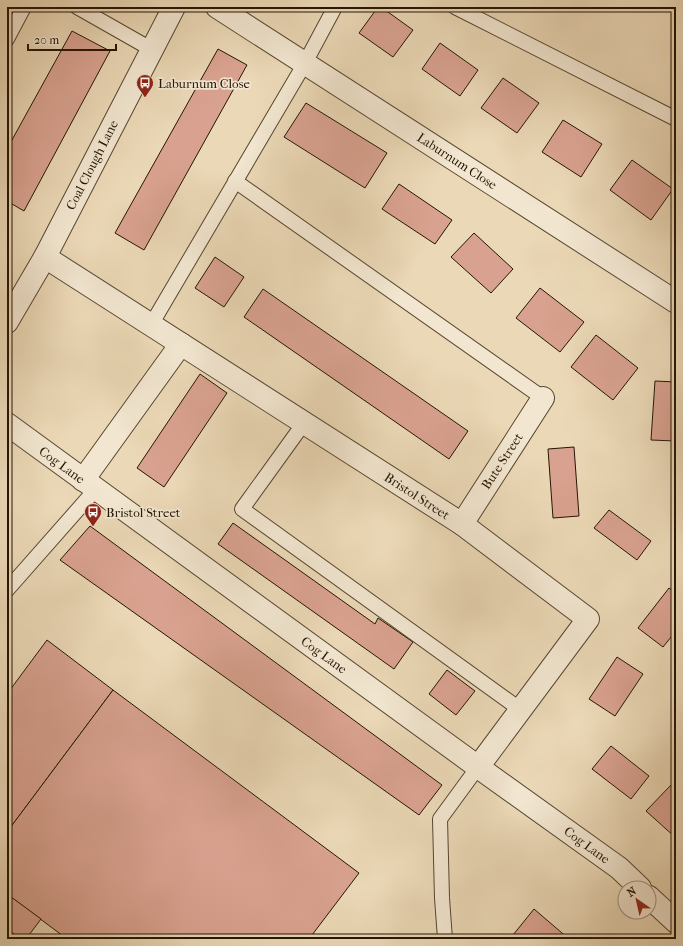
<svg xmlns="http://www.w3.org/2000/svg" width="683" height="946" font-family="'IM FELL French Canon',serif">
	<style>
		.building { fill: #d9a290; stroke: #241504 }
		.lines { fill: none; stroke-linecap: round; stroke-linejoin: round }
		.service-casing { stroke: #564630; stroke-width: 16 }
		.minor-casing { stroke: #564630; stroke-width: 24 }
		.tertiary-casing { stroke: #564630; stroke-width: 24 }
		.service { stroke: #f2e6d0; stroke-width: 14 }
		.minor { stroke: #f2e6d0; stroke-width: 22 }
		.tertiary { stroke: #f2e6d0; stroke-width: 22 }
		.labels { text-anchor: middle; dominant-baseline: central; stroke-width: 3.5; stroke-linejoin: round; paint-order: stroke }
		.poi-label { font-size: 13px; fill: #241504; stroke: #f2e6d0; text-anchor: start }
		.street-label { font-size: 13px; fill: #241504; stroke: #f2e6d0 }
	</style>
	<rect width="100%" height="100%" fill="#ebd8b6"/>
	<filter id="stains"><feTurbulence type="fractalNoise" baseFrequency=".005" numOctaves="4"/><feColorMatrix values="0 0 0 0 .2 0 0 0 0 .09 0 0 0 0 .02 0 0 0 .5 -.17"/></filter>
	<radialGradient id="worn" r=".72"><stop offset=".6" stop-color="#630" stop-opacity="0"/><stop offset="1" stop-color="#630" stop-opacity=".3"/></radialGradient>
	<!-- building -->
	<g class="building">
		<path d="M 378,7 L 381,7 L 413,30 L 393,57 L 359,33 Z"/>
		<path d="M 72,31 L 110,51 L 24,211 L 7,201 L 7,149 Z"/>
		<path d="M 440,43 L 478,70 L 460,96 L 422,69 Z"/>
		<path d="M 218,49 L 247,65 L 144,250 L 115,233 Z"/>
		<path d="M 503,78 L 539,103 L 517,133 L 481,108 Z"/>
		<path d="M 306,103 L 387,153 L 365,188 L 284,137 Z"/>
		<path d="M 563,120 L 602,144 L 581,177 L 542,152 Z"/>
		<path d="M 632,160 L 673,189 L 651,220 L 610,190 Z"/>
		<path d="M 399,184 L 452,220 L 435,244 L 382,209 Z"/>
		<path d="M 474,233 L 513,269 L 491,293 L 451,257 Z"/>
		<path d="M 215,257 L 244,277 L 224,307 L 195,288 Z"/>
		<path d="M 540,288 L 584,322 L 560,352 L 516,318 Z"/>
		<path d="M 263,289 L 468,431 L 449,459 L 244,317 Z"/>
		<path d="M 596,335 L 638,368 L 613,400 L 571,367 Z"/>
		<path d="M 200,374 L 227,393 L 164,487 L 137,468 Z"/>
		<path d="M 655,381 L 676,382 L 676,441 L 651,440 Z"/>
		<path d="M 574,447 L 579,516 L 553,518 L 548,449 Z"/>
		<path d="M 609,510 L 651,541 L 637,560 L 594,528 Z"/>
		<path d="M 233,523 L 375,624 L 378,618 L 413,642 L 394,669 L 218,544 Z"/>
		<path d="M 90,526 L 442,785 L 419,815 L 60,560 Z"/>
		<path d="M 669,588 L 676,593 L 676,631 L 663,647 L 638,628 Z"/>
		<path d="M 47,640 L 113,690 L 7,832 L 7,694 Z"/>
		<path d="M 617,657 L 643,674 L 615,716 L 589,699 Z"/>
		<path d="M 447,670 L 475,691 L 456,715 L 429,694 Z"/>
		<path d="M 113,690 L 359,873 L 309,939 L 67,939 L 7,894 L 7,832 Z"/>
		<path d="M 611,746 L 649,776 L 631,799 L 592,769 Z"/>
		<path d="M 671,785 L 676,789 L 676,838 L 646,811 Z"/>
		<path d="M 7,894 L 41,919 L 26,939 L 21,939 L 7,929 Z"/>
		<path d="M 534,909 L 569,939 L 518,939 L 513,935 Z"/>
	</g>
	<g class="lines">
		<defs>
			<g id="service">
				<path d="M 77,7 L 151,49"/>
				<path d="M 455,7 L 676,119"/>
				<path d="M 7,39 L 24,7"/>
				<path d="M 235,181 L 543,398"/>
				<path d="M 151,325 L 305,63 L 335,7"/>
				<path d="M 304,423 L 242,509 L 521,710"/>
				<path d="M 7,590 L 96,489"/>
				<path d="M 445,939 L 442,898 L 440,819 L 478,767"/>
			</g>
			<g id="minor">
				<path d="M 217,7 L 676,302"/>
				<path d="M 45,257 L 462,524 L 588,619 L 478,767"/>
				<path d="M 83,480 L 181,344"/>
				<path d="M 462,524 L 543,398"/>
			</g>
			<g id="tertiary">
				<path d="M 7,322 L 45,257 L 174,7"/>
				<path d="M 7,424 L 478,767 L 619,868 L 640,888"/>
				<path d="M 649,897 L 676,922"/>
			</g>
		</defs>
		<!-- service casing -->
		<use href="#service" class="service-casing"/>
		<!-- minor casing -->
		<use href="#minor" class="minor-casing"/>
		<!-- tertiary casing -->
		<use href="#tertiary" class="tertiary-casing"/>
		<!-- service -->
		<use href="#service" class="service"/>
		<!-- minor -->
		<use href="#minor" class="minor"/>
		<!-- tertiary -->
		<use href="#tertiary" class="tertiary"/>
	</g>
	<!-- icons -->
	<defs>
		<symbol id="bus-pin" viewBox="-11 -11 22 30"><path d="M0 17L-7.5 6A9.5 9.5 0 1 1 7.5 6Z" fill="#8f2418" stroke="#f2e6d0"/><path d="M-5-6H5V4H4V6H2V4H-2V6H-4V4H-5ZM-3.5-4V0h7V-4ZM-3.5 1.2v1.5H-2V1.2ZM2 1.2v1.5H3.5V1.2Z" fill="#fff"/></symbol>
	</defs>
	<g fill-rule="evenodd">
		<use href="#bus-pin" x="135" y="73" width="20" height="27"/>
		<use href="#bus-pin" x="83" y="502" width="20" height="27"/>
	</g>
	<g class="labels">
		<!-- poi labels -->
		<g class="poi-label">
			<text x="158" y="83">Laburnum Close</text>
			<text x="106" y="512">Bristol Street</text>
		</g>
		<!-- street labels -->
		<g class="street-label">
			<text transform="translate(457 161) rotate(33)">Laburnum Close</text>
			<text transform="translate(92 165) rotate(-63)">Coal Clough Lane</text>
			<text transform="translate(502 461) rotate(-57)">Bute Street</text>
			<text transform="translate(62 465) rotate(36)">Cog Lane</text>
			<text transform="translate(417 496) rotate(33)">Bristol Street</text>
			<text transform="translate(324 655) rotate(36)">Cog Lane</text>
			<text transform="translate(587 845) rotate(36)">Cog Lane</text>
		</g>
	</g>
	<!-- margin -->
	<rect width="683" height="946" fill="none" stroke="#ebd8b6" stroke-width="24"/>
	<rect x="8" y="8" width="667" height="930" fill="none" stroke="#241504" stroke-width="2"/>
	<rect x="12" y="12" width="659" height="922" fill="none" stroke="#241504"/>
	<!-- north arrow -->
	<g transform="translate(637 900) rotate(326)"><circle r="19" fill="#f2e6d0" stroke="#a0927e"/>
	<path d="M0-3L7 15L0 10L-7 15Z" fill="#8f2418"/>
	<text y="-6" font-size="11" font-weight="bold" text-anchor="middle" fill="#241504">N</text>
	</g>
	<!-- scale -->
	<path d="M28 44v6h88v-6" fill="none" stroke="#241504" stroke-width="2"/>
	<text x="34" y="44" font-size="12" fill="#241504" stroke="#f2e6d0" stroke-width="3" paint-order="stroke">20 m</text>
	<rect width="100%" height="100%" filter="url(#stains)"/>
	<rect width="100%" height="100%" fill="url(#worn)"/>
</svg>
